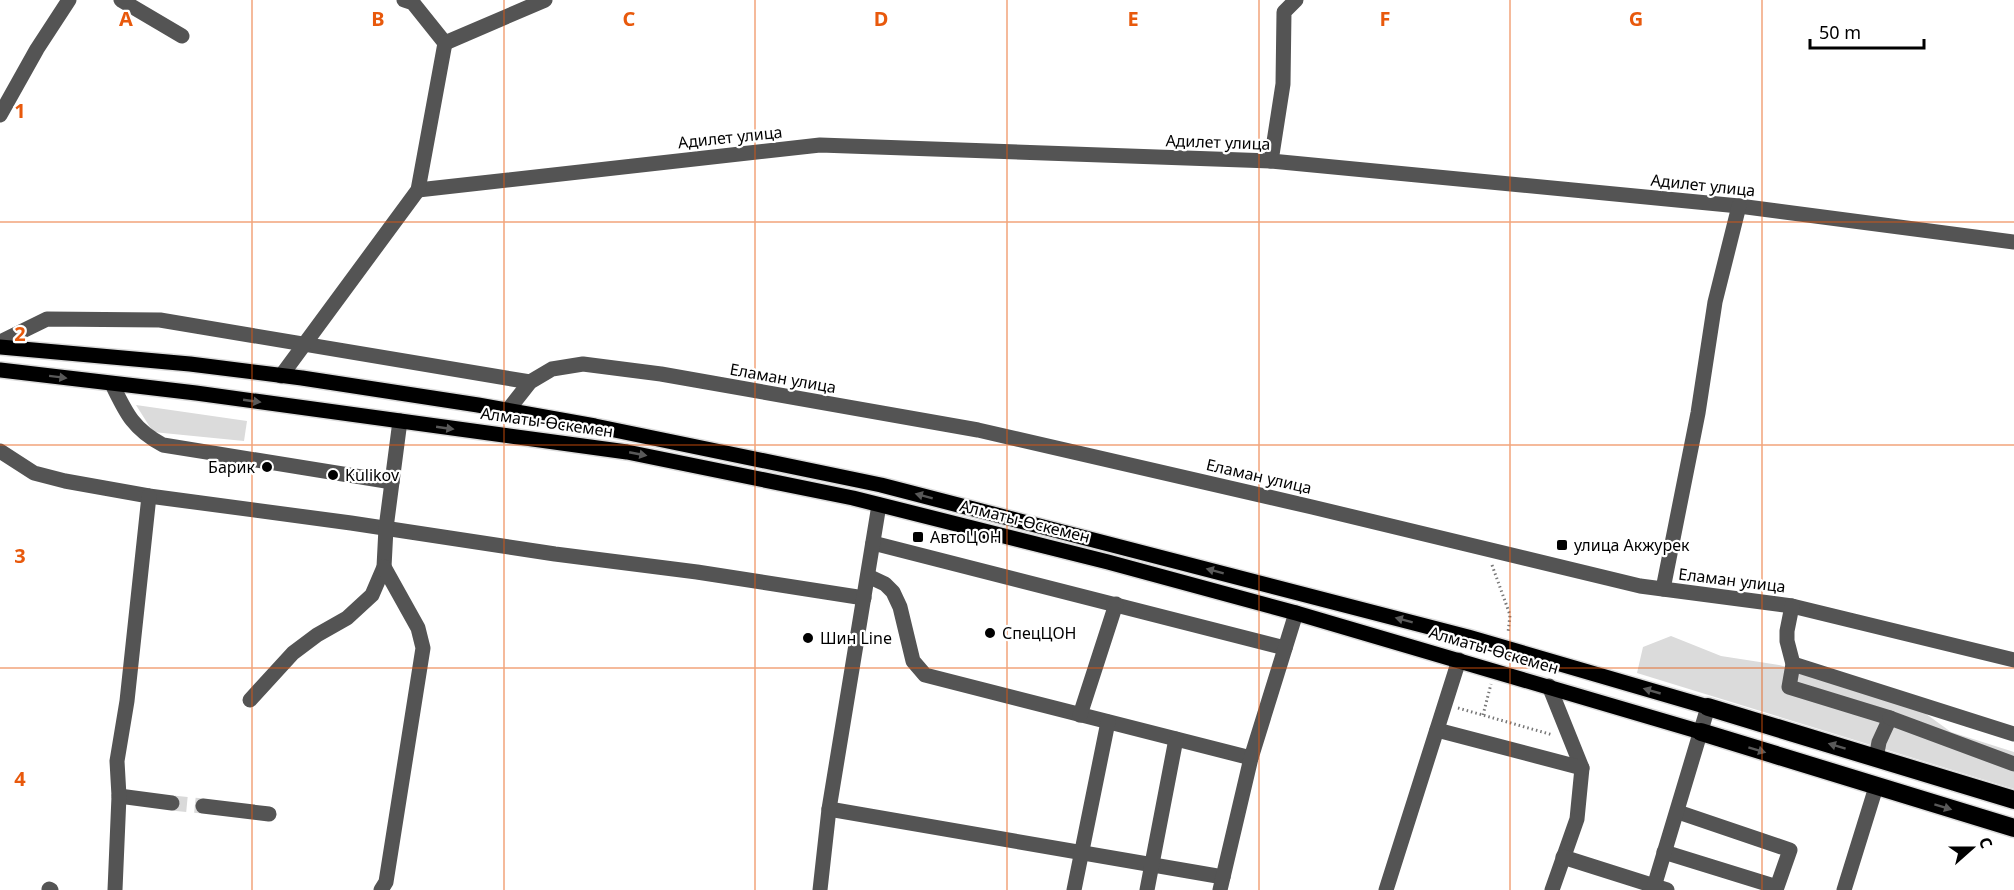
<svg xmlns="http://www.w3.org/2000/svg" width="2014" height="890" font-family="'Noto Sans',sans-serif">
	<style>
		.green { fill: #dbdbdb }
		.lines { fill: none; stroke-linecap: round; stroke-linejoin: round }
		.minor-tunnel { stroke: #d9d9d9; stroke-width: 15; stroke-dasharray: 15 8; stroke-linecap: butt }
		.major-casing { stroke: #dbdbdb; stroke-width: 18 }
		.highway-casing { stroke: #dbdbdb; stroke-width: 21 }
		.path { stroke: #767676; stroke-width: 3; stroke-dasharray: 1.5 3; stroke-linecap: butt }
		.minor { stroke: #545454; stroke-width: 15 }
		.major { stroke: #000; stroke-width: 15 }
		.highway { stroke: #000; stroke-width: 18 }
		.oneway { fill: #595959 }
		.grid { fill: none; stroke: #e8590c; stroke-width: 1.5; stroke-opacity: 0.55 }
		.poi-dot { fill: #000; stroke: #fff; stroke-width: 2 }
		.labels { text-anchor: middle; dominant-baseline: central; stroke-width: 4.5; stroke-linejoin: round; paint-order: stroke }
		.street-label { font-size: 16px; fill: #000; stroke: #fff }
		.poi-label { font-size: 16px; fill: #000; stroke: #fff; text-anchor: start }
		.grid-label { font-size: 20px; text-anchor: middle; font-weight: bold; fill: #e8590c; stroke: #fff; stroke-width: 4.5; stroke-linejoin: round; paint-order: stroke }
	</style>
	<rect width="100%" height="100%" fill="#fff"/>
	<!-- green -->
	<g class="green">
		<path d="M 136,405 L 247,421 L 244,441 L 153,432 Z"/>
		<path d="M 1671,636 L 1721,656 L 1779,665 L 1840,681 L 1922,711 L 1951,732 L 2014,752 L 2014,789 L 1637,673 L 1643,647 Z"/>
	</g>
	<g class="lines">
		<!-- minor-tunnel -->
		<path class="minor-tunnel" d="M 172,803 L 203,806"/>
		<defs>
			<g id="major">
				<path d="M 0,347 L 190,364 L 302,378 L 478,405 L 595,426 L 881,485 L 1468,637 L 1708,707"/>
				<path d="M 0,370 L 196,393 L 627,452 L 853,498 L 1108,562 L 1296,613 L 1701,732"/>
			</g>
			<g id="highway">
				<path d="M 1708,707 L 2014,800"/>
				<path d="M 1701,732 L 2014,828"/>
			</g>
		</defs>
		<!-- major casing -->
		<use href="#major" class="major-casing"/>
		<!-- highway casing -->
		<use href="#highway" class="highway-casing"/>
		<!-- path -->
		<g class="path">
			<path d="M 1492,565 L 1510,615 L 1508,633"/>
			<path d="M 1458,708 L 1553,735"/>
			<path d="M 1483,715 L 1491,684"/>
		</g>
		<!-- minor -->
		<g class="minor">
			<path d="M 121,0 L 182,36"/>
			<path d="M 404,0 L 413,3 L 445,43"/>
			<path d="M 445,43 L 545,0"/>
			<path d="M 0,115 L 37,49 L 69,0"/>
			<path d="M 1271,161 L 1283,84 L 1284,12 L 1296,0"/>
			<path d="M 418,190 L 820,145 L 1271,161 L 1739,206 L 2014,242"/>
			<path d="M 0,342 L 47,319 L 160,320 L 530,382"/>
			<path d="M 281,376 L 418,190 L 445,43"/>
			<path d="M 112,384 C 126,413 133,429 163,445 L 392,482"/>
			<path d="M 508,410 L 530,382 L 552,369 L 583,364 L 661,374 L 978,430 L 1312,507 L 1640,586 L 1792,606 L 2014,660"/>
			<path d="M 0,451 L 34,473 L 65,481 L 149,496 L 351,523 L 555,554 L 697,572 L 864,598"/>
			<path d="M 873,543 L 1285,648"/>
			<path d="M 868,576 L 885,584 L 893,592 L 900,607 L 913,661 L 925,675 L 1251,758"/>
			<path d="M 1663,589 L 1698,413 L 1715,302 L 1739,206"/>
			<path d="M 1792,606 L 1787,631 L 1787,641 L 1793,664 L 1789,687 L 1890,718 L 1879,742 L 1876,758"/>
			<path d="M 1793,664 L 2014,734"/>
			<path d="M 1549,686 L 1582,768 L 1577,819 L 1552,890"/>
			<path d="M 250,700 L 293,653 L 317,635 L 347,618 L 372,595 L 384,567 L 386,528 L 400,421"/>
			<path d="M 1080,715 L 1116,604"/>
			<path d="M 1890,718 L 2014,764"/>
			<path d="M 1437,730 L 1582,768"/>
			<path d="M 119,796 L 172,803"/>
			<path d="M 203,806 L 269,814"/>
			<path d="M 829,809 L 1223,877"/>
			<path d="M 1664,852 L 1777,887 L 1790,850 L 1678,812"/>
			<path d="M 1563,857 L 1667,890"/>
			<path d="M 49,889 L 51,890"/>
			<path d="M 115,890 L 119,796 L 117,761 L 127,701 L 149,496"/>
			<path d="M 381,890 L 386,882 L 423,648 L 418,628 L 384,567"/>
			<path d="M 820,890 L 829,809 L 879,505"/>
			<path d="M 1074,890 L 1108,722"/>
			<path d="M 1147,890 L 1176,739"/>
			<path d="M 1220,890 L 1251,758 L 1296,613"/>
			<path d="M 1386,890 L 1459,660"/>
			<path d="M 1653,890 L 1708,707"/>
			<path d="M 1844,890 L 1876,787"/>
		</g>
		<!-- major -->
		<use href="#major" class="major"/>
		<!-- highway -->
		<use href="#highway" class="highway"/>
	</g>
	<!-- one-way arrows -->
	<defs><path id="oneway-solid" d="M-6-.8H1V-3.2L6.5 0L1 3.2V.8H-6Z" transform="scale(1.5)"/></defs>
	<g class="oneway">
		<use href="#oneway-solid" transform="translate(58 377) rotate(7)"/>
		<use href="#oneway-solid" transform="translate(252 401) rotate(8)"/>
		<use href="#oneway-solid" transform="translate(445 428) rotate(8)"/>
		<use href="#oneway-solid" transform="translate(638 454) rotate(11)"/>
		<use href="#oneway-solid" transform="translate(924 496) rotate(-165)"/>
		<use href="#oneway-solid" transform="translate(1215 571) rotate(-165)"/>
		<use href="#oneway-solid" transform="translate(1404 620) rotate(-165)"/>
		<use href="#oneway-solid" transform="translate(1652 691) rotate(-164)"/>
		<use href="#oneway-solid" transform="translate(1837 746) rotate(-163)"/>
		<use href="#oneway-solid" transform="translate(1757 750) rotate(17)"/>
		<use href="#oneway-solid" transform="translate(1943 807) rotate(17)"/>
	</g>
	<!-- grid -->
	<path class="grid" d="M 252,0 L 252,890M 504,0 L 504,890M 755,0 L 755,890M 1007,0 L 1007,890M 1259,0 L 1259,890M 1510,0 L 1510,890M 1762,0 L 1762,890M 0,222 L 2014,222M 0,445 L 2014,445M 0,668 L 2014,668"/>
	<!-- markers -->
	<g class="poi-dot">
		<circle cx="267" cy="467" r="6"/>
		<circle cx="333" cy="475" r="6"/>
		<rect x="912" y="531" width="12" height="12" rx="3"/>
		<rect x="1556" y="539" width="12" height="12" rx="3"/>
		<circle cx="990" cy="633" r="6"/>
		<circle cx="808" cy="638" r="6"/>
	</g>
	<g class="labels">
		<!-- street labels -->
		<g class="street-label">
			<text transform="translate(730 137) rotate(-6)">Адилет улица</text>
			<text transform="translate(1218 142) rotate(2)">Адилет улица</text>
			<text transform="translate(1703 185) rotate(6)">Адилет улица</text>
			<text transform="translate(783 378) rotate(10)">Еламан улица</text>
			<text transform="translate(547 422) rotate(8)">Алматы-Өскемен</text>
			<text transform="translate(1259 476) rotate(13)">Еламан улица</text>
			<text transform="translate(1025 521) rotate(14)">Алматы-Өскемен</text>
			<text transform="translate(1732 580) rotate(7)">Еламан улица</text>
			<text transform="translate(1494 650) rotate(16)">Алматы-Өскемен</text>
		</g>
		<!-- poi labels -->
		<g class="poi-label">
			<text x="255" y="467" text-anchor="end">Барик</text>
			<text x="345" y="475">Kulikov</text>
			<text x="930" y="537">АвтоЦОН</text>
			<text x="1574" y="545">улица Акжурек</text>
			<text x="1002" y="633">СпецЦОН</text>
			<text x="820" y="638">Шин Line</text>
		</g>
	</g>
	<g class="grid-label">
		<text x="126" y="26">A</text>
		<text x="378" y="26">B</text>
		<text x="629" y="26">C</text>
		<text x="881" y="26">D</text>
		<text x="1133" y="26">E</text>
		<text x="1385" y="26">F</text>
		<text x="1636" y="26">G</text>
		<text x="20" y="118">1</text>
		<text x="20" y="341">2</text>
		<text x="20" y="563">3</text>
		<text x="20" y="786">4</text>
	</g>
	<!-- north arrow -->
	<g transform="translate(1972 848) rotate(69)" stroke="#ffffff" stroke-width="4.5" paint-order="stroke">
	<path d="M0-4.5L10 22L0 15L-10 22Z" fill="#000000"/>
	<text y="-9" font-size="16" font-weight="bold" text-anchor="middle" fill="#000000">С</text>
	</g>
	<!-- scale -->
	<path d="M1810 39v9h114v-9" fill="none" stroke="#000000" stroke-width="3"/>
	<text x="1819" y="39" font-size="18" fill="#000000" stroke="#ffffff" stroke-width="4.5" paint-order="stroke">50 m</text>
</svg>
